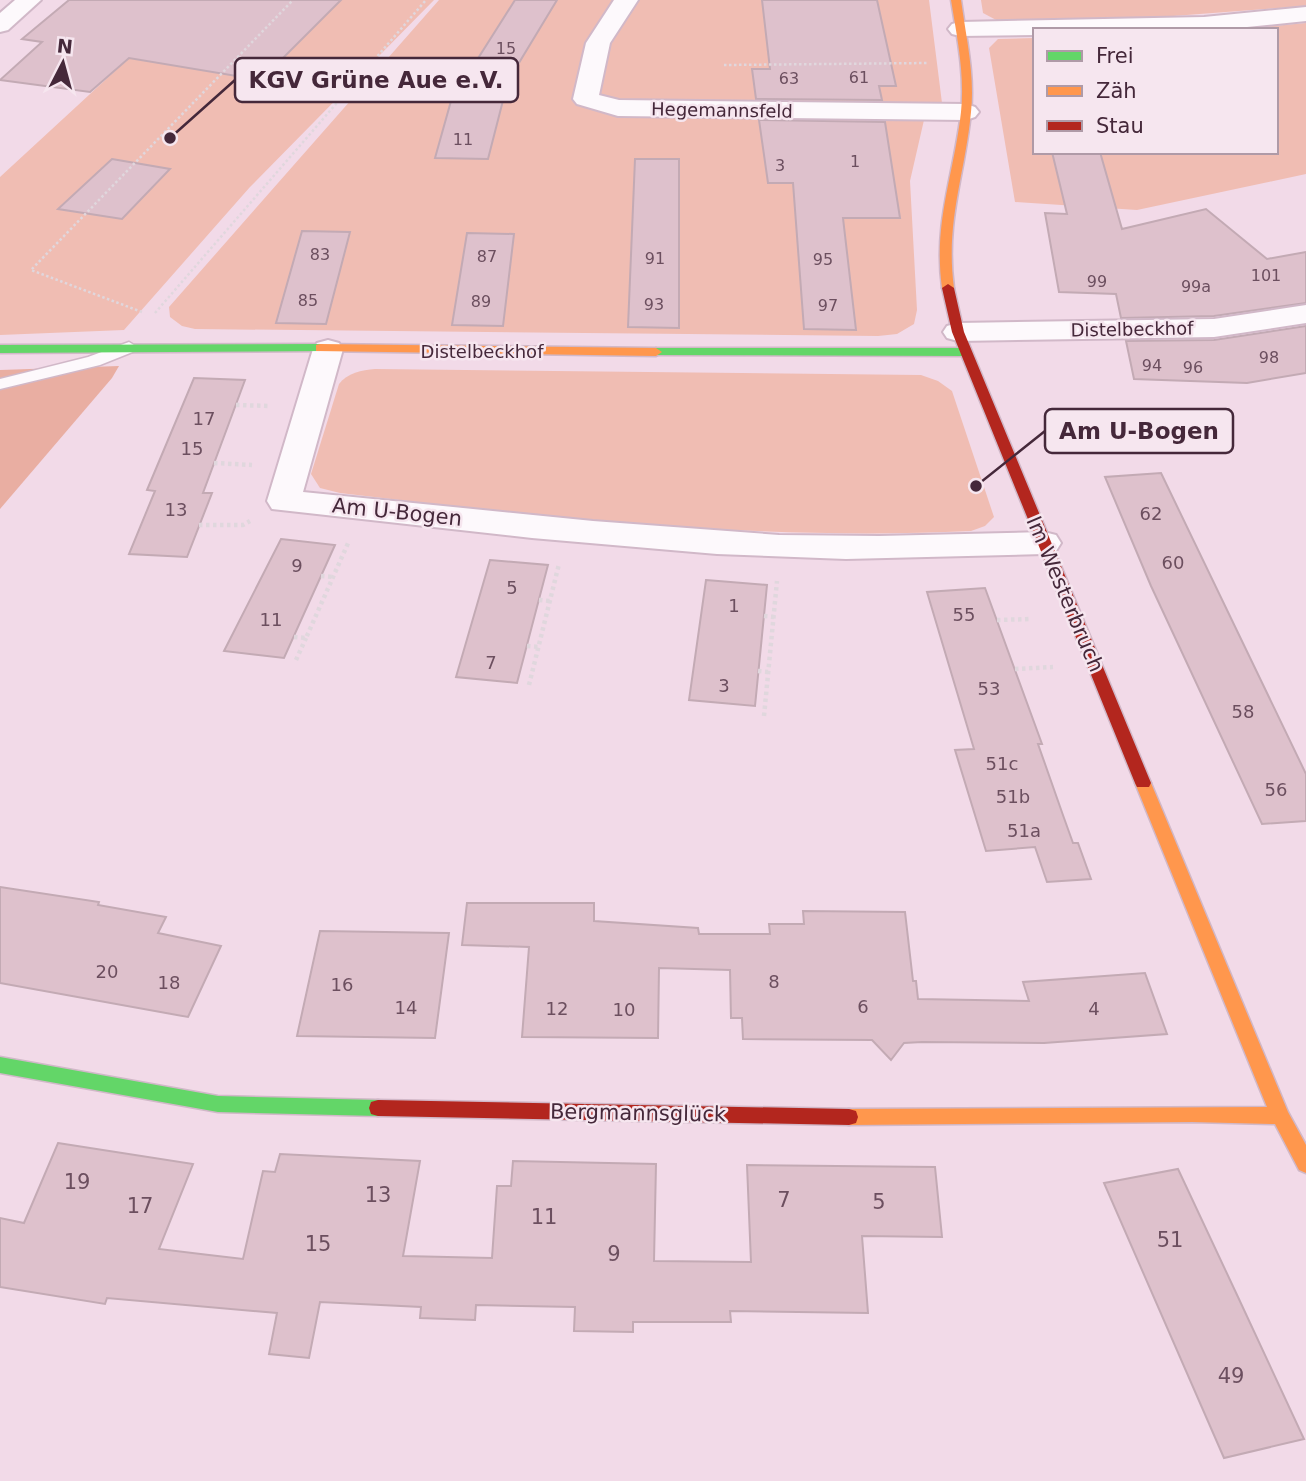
<svg xmlns="http://www.w3.org/2000/svg" width="1306" height="1481" font-family="'DejaVu Sans',sans-serif">
	<style>
		.green { fill: #f0bdb3 }
		.forest { fill: #e9aea2 }
		.building { fill: #dec1cc; stroke: #c3aab4; stroke-width: 2 }
		.lines { fill: none; stroke-linecap: round; stroke-linejoin: round }
		.lane-casing { stroke: #d1b8c8; stroke-width: 3 }
		.street-casing { stroke: #d1b8c8; stroke-width: 4 }
		.fast-casing { stroke: #d1b8c8; stroke-width: 3 }
		.slow-casing { stroke: #d1b8c8; stroke-width: 3 }
		.jam-casing { stroke: #d1b8c8; stroke-width: 3 }
		.path-far1 { stroke: #e0d7dd; stroke-width: 2.5; stroke-dasharray: 2.5 2.5; stroke-linecap: butt }
		.path { stroke: #e0d7dd; stroke-width: 4.5; stroke-dasharray: 3.5 3.5; stroke-linecap: butt }
		.lane { fill: #fdf9fc; fill-rule: evenodd }
		.street { fill: #fdf9fc; fill-rule: evenodd }
		.fast { fill: #63d668; fill-rule: evenodd }
		.slow { fill: #ff974d; fill-rule: evenodd }
		.jam { fill: #b3261e; fill-rule: evenodd }
		.labels { text-anchor: middle; dominant-baseline: central; stroke-width: 5; stroke-linejoin: round; paint-order: stroke }
		.far-number-label { font-size: 16px; fill: #6c4f5f }
		.far-street-label { font-size: 18px; fill: #45283a; stroke: #f6e6ef }
		.number-label { font-size: 18px; fill: #6c4f5f }
		.street-label { font-size: 21px; fill: #45283a; stroke: #f6e6ef }
		.near-number-label { font-size: 21px; fill: #6c4f5f }
		.leader { fill: none; stroke: #45283a; stroke-width: 2.5 }
		.callout-dot { fill: #45283a; stroke: #f6e6ef; stroke-width: 2.5 }
		.callout { fill: #f6e6ef; stroke: #45283a; stroke-width: 2.5 }
		.callout-label { font-size: 23px; text-anchor: middle; font-weight: bold; fill: #45283a }
	</style>
	<rect width="100%" height="100%" fill="#f2dae8"/>
	<!-- green -->
	<g class="green">
		<path d="M 192,0 L 434,0 L 250,187 L 124,330 L 0,335 L 0,177 Z"/>
		<path d="M 439,0 L 929,0 L 942,103 L 924,120 L 910,181 L 917,310 L 914,324 L 897,334 L 878,336 L 195,329 L 182,326 L 170,317 L 169,307 Z"/>
		<path d="M 981,0 L 1306,0 L 1306,6 L 1160,17 L 998,21 L 983,13 Z"/>
		<path d="M 1306,23 L 1306,174 L 1137,210 L 1015,202 L 989,48 L 998,39 L 1035,38 L 1035,152 L 1276,152 L 1276,30 L 1226,30 Z"/>
		<path d="M 375,369 L 921,375 L 938,381 L 952,391 L 994,517 L 985,526 L 971,531 C 760,541 550,518 340,493 L 320,488 L 311,474 L 339,384 C 347,373 362,370 375,369 Z"/>
	</g>
	<!-- forest -->
	<path class="forest" d="M 119,366 L 112,378 L 0,509 L 0,370 Z"/>
	<!-- building -->
	<g class="building">
		<path d="M 69,0 L 341,0 L 261,80 L 129,58 L 90,92 L 0,80 L 42,42 L 22,39 Z"/>
		<path d="M 515,0 L 557,0 L 508,81 L 488,159 L 435,158 L 451,101 Z"/>
		<path d="M 762,0 L 877,0 L 896,86 L 879,86 L 882,100 L 756,99 L 752,69 L 770,69 Z"/>
		<path d="M 759,120 L 885,122 L 900,218 L 843,218 L 856,330 L 804,329 L 793,183 L 768,183 Z"/>
		<path d="M 1052,152 L 1100,152 L 1122,229 L 1206,209 L 1267,259 L 1306,252 L 1306,303 L 1214,316 L 1121,318 L 1116,294 L 1059,292 L 1045,213 L 1067,214 Z"/>
		<path d="M 112,159 L 170,169 L 122,219 L 58,209 Z"/>
		<path d="M 635,159 L 679,159 L 679,328 L 628,327 Z"/>
		<path d="M 302,231 L 350,232 L 326,324 L 276,323 Z"/>
		<path d="M 467,233 L 514,234 L 503,326 L 452,325 Z"/>
		<path d="M 1306,326 L 1306,373 L 1247,383 L 1134,379 L 1126,341 L 1214,340 Z"/>
		<path d="M 194,378 L 245,380 L 203,493 L 212,493 L 187,557 L 129,554 L 155,491 L 147,490 Z"/>
		<path d="M 1161,473 L 1306,774 L 1306,821 L 1262,824 L 1151,586 L 1105,477 Z"/>
		<path d="M 281,539 L 335,545 L 284,658 L 224,651 Z"/>
		<path d="M 490,560 L 548,565 L 517,683 L 456,677 Z"/>
		<path d="M 706,580 L 767,585 L 755,706 L 689,700 Z"/>
		<path d="M 985,588 L 1042,744 L 1038,744 L 1064,818 L 1073,843 L 1078,843 L 1091,879 L 1047,882 L 1035,847 L 986,851 L 955,750 L 974,749 L 927,592 Z"/>
		<path d="M 0,887 L 99,902 L 98,905 L 166,917 L 158,933 L 221,946 L 188,1017 L 0,983 Z"/>
		<path d="M 467,903 L 594,903 L 594,921 L 698,928 L 699,934 L 770,934 L 769,924 L 804,924 L 803,911 L 905,912 L 913,981 L 916,981 L 918,999 L 1029,1001 L 1023,982 L 1145,973 L 1167,1034 L 1044,1043 L 922,1042 L 904,1043 L 891,1060 L 872,1040 L 743,1039 L 742,1018 L 731,1018 L 730,970 L 659,968 L 658,1038 L 522,1037 L 529,947 L 462,945 Z"/>
		<path d="M 320,931 L 449,933 L 435,1038 L 297,1036 Z"/>
		<path d="M 58,1143 L 193,1164 L 159,1249 L 209,1255 L 243,1259 L 263,1171 L 275,1172 L 280,1154 L 420,1161 L 403,1256 L 492,1258 L 497,1186 L 511,1186 L 513,1161 L 656,1164 L 654,1261 L 751,1262 L 747,1165 L 935,1167 L 942,1237 L 862,1236 L 868,1313 L 730,1311 L 731,1322 L 633,1322 L 633,1332 L 574,1331 L 575,1307 L 476,1305 L 475,1320 L 420,1318 L 421,1307 L 320,1302 L 309,1358 L 269,1354 L 277,1313 L 107,1298 L 105,1304 L 0,1287 L 0,1218 L 24,1223 Z"/>
		<path d="M 1178,1169 L 1238,1297 L 1304,1439 L 1224,1458 L 1104,1183 Z"/>
	</g>
	<g class="lines">
		<defs>
			<path id="lane" d="M 129,342 L 137,347 L 135,351 L 100,365 L 0,389 L 0,379 L 88,357 Z"/>
			<g id="street">
				<path d="M 15,0 L 41,0 L 8,30 L 0,32 L 0,13 Z"/>
				<path d="M 614,0 L 638,0 L 610,43 L 599,95 L 619,100 L 966,104 L 975,107 L 979,112 L 975,117 L 966,120 L 618,116 L 577,104 L 573,99 L 586,43 Z"/>
				<path d="M 1306,7 L 1306,21 L 1217,30 L 1035,30 L 1035,35 L 960,36 L 952,34 L 948,29 L 952,24 L 960,22 L 1204,17 Z"/>
				<path d="M 1306,305 L 1306,323 L 1214,337 L 958,341 L 947,338 L 943,332 L 947,326 L 958,323 L 1214,319 Z"/>
				<path d="M 328,340 L 339,343 L 343,349 L 303,492 L 593,521 L 779,535 L 879,536 L 1044,532 L 1056,535 L 1061,543 L 1056,551 L 1044,554 L 846,559 L 717,554 L 532,538 L 272,509 L 267,501 L 313,349 L 317,343 Z"/>
			</g>
			<g id="fast">
				<path d="M 320,344 L 324,345 L 324,351 L 0,353 L 0,345 Z"/>
				<path d="M 656,348 L 965,348 L 971,352 L 965,356 L 652,355 L 650,352 Z"/>
				<path d="M 0,1057 L 218,1096 L 378,1100 L 385,1102 L 387,1108 L 385,1114 L 378,1116 L 218,1112 L 0,1073 Z"/>
			</g>
			<g id="slow">
				<path d="M 951,0 L 961,0 C 966,37 975,75 971,112 C 965,175 945,222 954,288 L 948,292 L 942,288 C 933,222 954,175 961,112 C 965,75 957,37 951,0 Z"/>
				<path d="M 320,344 L 656,348 L 662,352 L 656,356 L 316,351 L 316,345 Z"/>
				<path d="M 1143,777 L 1149,779 L 1151,783 L 1288,1112 L 1306,1145 L 1306,1173 L 1299,1170 L 1275,1124 L 1192,1122 L 849,1125 L 842,1123 L 840,1117 L 842,1111 L 849,1109 L 1267,1107 L 1135,783 L 1137,779 Z"/>
			</g>
			<g id="jam">
				<path d="M 948,284 L 954,288 L 964,332 L 1151,783 L 1149,787 L 1137,787 L 1135,783 L 952,332 L 942,288 Z"/>
				<path d="M 378,1100 L 849,1109 L 856,1111 L 858,1117 L 856,1123 L 849,1125 L 378,1116 L 371,1114 L 369,1108 L 371,1102 Z"/>
			</g>
		</defs>
		<!-- lane casing -->
		<use href="#lane" class="lane-casing"/>
		<!-- street casing -->
		<use href="#street" class="street-casing"/>
		<!-- fast casing -->
		<use href="#fast" class="fast-casing"/>
		<!-- slow casing -->
		<use href="#slow" class="slow-casing"/>
		<!-- jam casing -->
		<use href="#jam" class="jam-casing"/>
		<!-- path-far1 -->
		<g class="path-far1">
			<path d="M 724,65 L 929,63"/>
			<path d="M 142,312 L 31,270 L 293,0"/>
			<path d="M 155,313 L 426,0"/>
		</g>
		<!-- path -->
		<g class="path">
			<path d="M 236,405 L 270,406"/>
			<path d="M 214,463 L 252,465"/>
			<path d="M 199,525 L 243,525 L 250,521"/>
			<path d="M 321,576 L 333,577"/>
			<path d="M 539,600 L 550,601"/>
			<path d="M 764,616 L 774,617"/>
			<path d="M 997,620 L 1031,619"/>
			<path d="M 294,637 L 306,638 L 349,541"/>
			<path d="M 527,646 L 539,647"/>
			<path d="M 296,660 L 306,638"/>
			<path d="M 1015,669 L 1053,667"/>
			<path d="M 758,671 L 768,672"/>
			<path d="M 529,685 L 559,564"/>
			<path d="M 764,716 L 777,581"/>
		</g>
		<!-- lane -->
		<use href="#lane" class="lane"/>
		<!-- street -->
		<use href="#street" class="street"/>
		<!-- fast -->
		<use href="#fast" class="fast"/>
		<!-- slow -->
		<use href="#slow" class="slow"/>
		<!-- jam -->
		<use href="#jam" class="jam"/>
	</g>
	<g class="labels">
		<!-- far-number labels -->
		<g class="far-number-label">
			<text x="506" y="48">15</text>
			<text x="859" y="77">61</text>
			<text x="789" y="78">63</text>
			<text x="463" y="139">11</text>
			<text x="855" y="161">1</text>
			<text x="780" y="165">3</text>
			<text x="320" y="254">83</text>
			<text x="487" y="256">87</text>
			<text x="655" y="258">91</text>
			<text x="823" y="259">95</text>
			<text x="1266" y="275">101</text>
			<text x="1097" y="281">99</text>
			<text x="1196" y="286">99a</text>
			<text x="308" y="300">85</text>
			<text x="481" y="301">89</text>
			<text x="654" y="304">93</text>
			<text x="828" y="305">97</text>
			<text x="1269" y="357">98</text>
			<text x="1152" y="365">94</text>
			<text x="1193" y="367">96</text>
		</g>
		<!-- far-street labels -->
		<g class="far-street-label">
			<text transform="translate(722 110) rotate(1)">Hegemannsfeld</text>
			<text transform="translate(1132 329) rotate(-1)">Distelbeckhof</text>
			<text x="482" y="351">Distelbeckhof</text>
		</g>
		<!-- number labels -->
		<g class="number-label">
			<text x="204" y="418">17</text>
			<text x="192" y="448">15</text>
			<text x="176" y="509">13</text>
			<text x="1151" y="513">62</text>
			<text x="1173" y="562">60</text>
			<text x="297" y="565">9</text>
			<text x="512" y="587">5</text>
			<text x="734" y="605">1</text>
			<text x="964" y="614">55</text>
			<text x="271" y="619">11</text>
			<text x="491" y="662">7</text>
			<text x="724" y="685">3</text>
			<text x="989" y="688">53</text>
			<text x="1243" y="711">58</text>
			<text x="1002" y="763">51c</text>
			<text x="1276" y="789">56</text>
			<text x="1013" y="796">51b</text>
			<text x="1024" y="830">51a</text>
			<text x="107" y="971">20</text>
			<text x="774" y="981">8</text>
			<text x="169" y="982">18</text>
			<text x="342" y="984">16</text>
			<text x="863" y="1006">6</text>
			<text x="406" y="1007">14</text>
			<text x="557" y="1008">12</text>
			<text x="1094" y="1008">4</text>
			<text x="624" y="1009">10</text>
		</g>
		<!-- street labels -->
		<g class="street-label">
			<text transform="translate(397 512) rotate(6)">Am U-Bogen</text>
			<text transform="translate(1065 594) rotate(67)">Im Westerbruch</text>
			<text transform="translate(638 1113) rotate(1)">Bergmannsglück</text>
		</g>
		<!-- near-number labels -->
		<g class="near-number-label">
			<text x="77" y="1182">19</text>
			<text x="378" y="1195">13</text>
			<text x="784" y="1200">7</text>
			<text x="879" y="1202">5</text>
			<text x="140" y="1206">17</text>
			<text x="544" y="1217">11</text>
			<text x="1170" y="1240">51</text>
			<text x="318" y="1244">15</text>
			<text x="614" y="1254">9</text>
			<text x="1231" y="1376">49</text>
		</g>
	</g>
	<!-- callouts -->
	<path class="leader" d="M170 138L235 80M976 486L1045 431"/>
	<g class="callout-dot">
		<circle cx="170" cy="138" r="7"/>
		<circle cx="976" cy="486" r="7"/>
	</g>
	<g class="callout">
		<rect x="235" y="58" width="283" height="44" rx="7"/>
		<rect x="1045" y="409" width="188" height="44" rx="7"/>
	</g>
	<g class="callout-label">
		<text x="376" y="88">KGV Grüne Aue e.V.</text>
		<text x="1139" y="439">Am U-Bogen</text>
	</g>
	<!-- legend -->
	<rect x="1033" y="28" width="245" height="126" fill="#f6e6ef" stroke="#af9aa7" stroke-width="2"/>
	<rect x="1047" y="51" width="35" height="10" fill="#63d668" stroke="#af9aa7" stroke-width="2"/>
	<text x="1096" y="63" font-size="21" fill="#45283a">Frei</text>
	<rect x="1047" y="86" width="35" height="10" fill="#ff974d" stroke="#af9aa7" stroke-width="2"/>
	<text x="1096" y="98" font-size="21" fill="#45283a">Zäh</text>
	<rect x="1047" y="121" width="35" height="10" fill="#b3261e" stroke="#af9aa7" stroke-width="2"/>
	<text x="1096" y="133" font-size="21" fill="#45283a">Stau</text>
	<!-- north arrow -->
	<g transform="translate(63 63) rotate(6)" stroke="#f6e6ef" stroke-width="5" paint-order="stroke">
	<path d="M0-5L12 26L0 18L-12 26Z" fill="#45283a"/>
	<text y="-10" font-size="19" font-weight="bold" text-anchor="middle" fill="#45283a">N</text>
	</g>
</svg>
